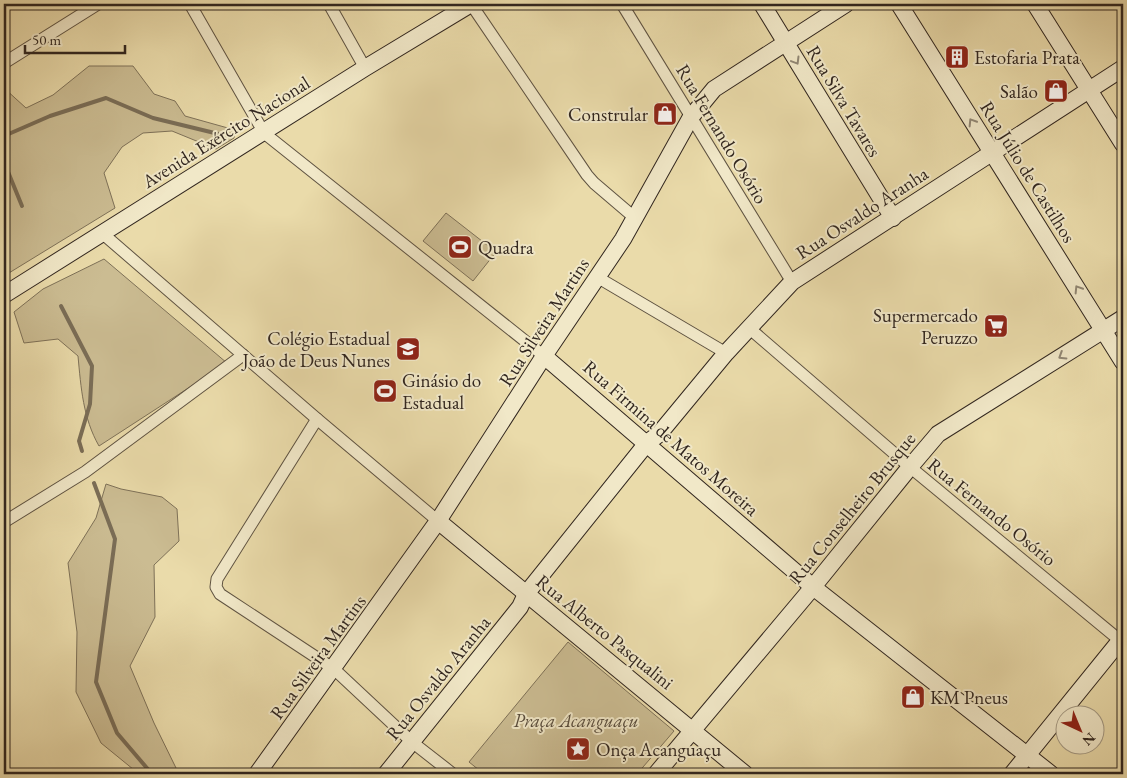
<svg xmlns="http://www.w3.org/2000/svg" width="1127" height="778" font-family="'EB Garamond',serif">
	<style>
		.green { fill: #cbbc92; stroke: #7e7158 }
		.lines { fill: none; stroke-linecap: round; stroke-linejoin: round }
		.stream { stroke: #7a6d56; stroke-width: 4 }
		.street-casing { stroke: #5f5342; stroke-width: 13 }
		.secondary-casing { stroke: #31261f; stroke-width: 18 }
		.street { stroke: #f1e8c8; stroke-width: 11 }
		.secondary { stroke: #f1e8c8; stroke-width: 16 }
		.oneway { stroke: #918774 }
		.labels { text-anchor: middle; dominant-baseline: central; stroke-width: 4; stroke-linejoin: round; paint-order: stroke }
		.poi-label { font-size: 19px; fill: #31261f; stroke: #f1e8c8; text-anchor: start }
		.street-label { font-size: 19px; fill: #31261f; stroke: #f1e8c8 }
		.park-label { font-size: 19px; font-style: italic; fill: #584c3c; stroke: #f1e8c8 }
	</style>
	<rect width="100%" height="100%" fill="#eadbaa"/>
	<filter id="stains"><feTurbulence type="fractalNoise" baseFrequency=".004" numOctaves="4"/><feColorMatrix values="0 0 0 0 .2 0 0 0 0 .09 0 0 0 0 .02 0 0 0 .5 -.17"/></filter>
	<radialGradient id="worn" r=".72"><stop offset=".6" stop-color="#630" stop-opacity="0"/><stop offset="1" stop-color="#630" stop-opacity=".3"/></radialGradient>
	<!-- green -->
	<g class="green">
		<path d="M 89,66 L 133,66 L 154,94 L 175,101 L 185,116 L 235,130 L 234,138 L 216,149 L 172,131 L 143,133 L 122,147 L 104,173 L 115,208 L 4,276 L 4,88 L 26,108 L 53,95 Z"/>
		<path d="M 446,213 L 496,252 L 473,281 L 423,241 Z"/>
		<path d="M 104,259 L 227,363 L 99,446 C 83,418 81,388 78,356 L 58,339 L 24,343 L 14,312 L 43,289 Z"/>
		<path d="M 106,484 L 121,489 L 162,497 L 177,509 L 179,541 L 154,565 L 155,617 L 130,666 L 154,723 L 177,770 L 176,774 L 139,774 L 101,743 L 76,692 L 77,632 L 68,563 L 96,518 Z"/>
		<path d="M 568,642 L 674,731 L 637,774 L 484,774 L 469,762 Z"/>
	</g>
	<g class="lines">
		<!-- stream -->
		<g class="stream">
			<path d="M 4,136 L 50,116 L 106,98 L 153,118 L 227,136"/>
			<path d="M 4,162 L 22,206"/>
			<path d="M 61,306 L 92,366 L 90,404 L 79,441 L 82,451"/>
			<path d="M 94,483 L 115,539 L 96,682 L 117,733 L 152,774"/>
		</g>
		<defs>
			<g id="street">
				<path d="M 190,4 L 264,133 L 544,356"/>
				<path d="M 329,4 L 365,68"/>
				<path d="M 471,4 L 587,175 L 594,183 L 635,218"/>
				<path d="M 622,4 L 792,282"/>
				<path d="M 4,63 L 98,4"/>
				<path d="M 102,233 L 317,419 L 438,521"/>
				<path d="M 597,277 L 726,353"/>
				<path d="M 749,328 L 910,467 L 1123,643"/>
				<path d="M 317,419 L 217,579 L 216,587 L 220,594 L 334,669 L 412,742 L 453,774"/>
				<path d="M 4,522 L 85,472 L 243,355"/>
			</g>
			<g id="secondary">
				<path d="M 762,4 L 893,218"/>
				<path d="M 899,4 L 1123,362"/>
				<path d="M 1035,4 L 1123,144"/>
				<path d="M 4,295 L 365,68 L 471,4"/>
				<path d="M 544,356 L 813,587 L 1051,774"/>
				<path d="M 438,521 L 745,774"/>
				<path d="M 257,774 L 438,521 L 544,356 L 623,239 L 691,117 L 714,89 L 846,4"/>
				<path d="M 386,774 L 520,607 L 526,594 L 647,443 L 659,434 L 726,353 L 792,282 L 1123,68"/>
				<path d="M 656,774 L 813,587 L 910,467 L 938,434 L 1123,318"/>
				<path d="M 1012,774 L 1123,637"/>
			</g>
		</defs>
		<!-- street casing -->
		<use href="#street" class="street-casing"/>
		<!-- secondary casing -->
		<use href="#secondary" class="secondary-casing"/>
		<!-- street -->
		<use href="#street" class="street"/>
		<!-- secondary -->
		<use href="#secondary" class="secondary"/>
	</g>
	<!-- one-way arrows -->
	<defs><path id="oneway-chevron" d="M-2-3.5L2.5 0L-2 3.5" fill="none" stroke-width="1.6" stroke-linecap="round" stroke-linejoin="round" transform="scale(1.25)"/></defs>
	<g class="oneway">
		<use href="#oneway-chevron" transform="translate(796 61) rotate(59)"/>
		<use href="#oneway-chevron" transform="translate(972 122) rotate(-122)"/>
		<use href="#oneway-chevron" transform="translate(1078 289) rotate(-122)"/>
		<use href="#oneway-chevron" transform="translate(1062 356) rotate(148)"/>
	</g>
	<!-- icons -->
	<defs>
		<symbol id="building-square" viewBox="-11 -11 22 22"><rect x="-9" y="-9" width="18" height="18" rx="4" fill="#8f2418" stroke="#f1e8c8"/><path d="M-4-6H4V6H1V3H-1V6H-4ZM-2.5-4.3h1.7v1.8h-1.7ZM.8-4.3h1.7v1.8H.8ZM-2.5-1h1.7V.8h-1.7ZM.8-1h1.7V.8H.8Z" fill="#fff"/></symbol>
		<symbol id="shop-square" viewBox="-11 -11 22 22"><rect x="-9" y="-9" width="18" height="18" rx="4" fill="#8f2418" stroke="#f1e8c8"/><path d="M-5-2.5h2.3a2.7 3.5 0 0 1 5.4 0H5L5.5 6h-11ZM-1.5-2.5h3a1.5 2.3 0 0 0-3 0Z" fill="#fff"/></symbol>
		<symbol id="stadium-square" viewBox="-11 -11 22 22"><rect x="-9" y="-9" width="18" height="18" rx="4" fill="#8f2418" stroke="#f1e8c8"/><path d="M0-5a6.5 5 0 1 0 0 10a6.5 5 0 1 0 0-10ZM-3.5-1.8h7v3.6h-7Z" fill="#fff"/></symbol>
		<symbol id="supermarket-square" viewBox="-11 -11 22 22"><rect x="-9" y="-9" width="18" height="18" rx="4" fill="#8f2418" stroke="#f1e8c8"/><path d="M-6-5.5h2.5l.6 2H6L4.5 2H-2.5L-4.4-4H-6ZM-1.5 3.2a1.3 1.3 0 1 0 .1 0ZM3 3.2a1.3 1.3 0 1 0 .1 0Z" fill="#fff"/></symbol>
		<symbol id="school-square" viewBox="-11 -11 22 22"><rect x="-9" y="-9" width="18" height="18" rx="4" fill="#8f2418" stroke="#f1e8c8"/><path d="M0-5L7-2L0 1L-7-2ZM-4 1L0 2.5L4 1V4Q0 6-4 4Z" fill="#fff"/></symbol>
		<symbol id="sight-square" viewBox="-11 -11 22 22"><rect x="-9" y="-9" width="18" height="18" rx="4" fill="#8f2418" stroke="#f1e8c8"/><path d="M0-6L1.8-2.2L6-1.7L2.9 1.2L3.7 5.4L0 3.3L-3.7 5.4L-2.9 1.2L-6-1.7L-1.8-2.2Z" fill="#fff"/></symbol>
	</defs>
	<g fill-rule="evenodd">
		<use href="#building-square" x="943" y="43" width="28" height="28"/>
		<use href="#shop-square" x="1042" y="77" width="28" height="28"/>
		<use href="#shop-square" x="651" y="100" width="28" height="28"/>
		<use href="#stadium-square" x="446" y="233" width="28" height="28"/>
		<use href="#supermarket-square" x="982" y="312" width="28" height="28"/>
		<use href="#school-square" x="394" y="335" width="28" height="28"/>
		<use href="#stadium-square" x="371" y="377" width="28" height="28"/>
		<use href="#shop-square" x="899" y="683" width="28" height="28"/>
		<use href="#sight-square" x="564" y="735" width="28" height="28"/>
	</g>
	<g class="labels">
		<!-- poi labels -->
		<g class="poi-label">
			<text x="974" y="57">Estofaria Prata</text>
			<text x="1038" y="91" text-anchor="end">Salão</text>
			<text x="648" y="114" text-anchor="end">Constrular</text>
			<text x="478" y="247">Quadra</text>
			<text x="978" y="315" text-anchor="end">Supermercado<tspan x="978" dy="22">Peruzzo</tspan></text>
			<text x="390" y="338" text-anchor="end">Colégio Estadual<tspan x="390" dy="22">João de Deus Nunes</tspan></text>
			<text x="402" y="380">Ginásio do<tspan x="402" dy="22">Estadual</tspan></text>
			<text x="930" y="697">KM Pneus</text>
			<text x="596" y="749">Onça Acanguaçu</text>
		</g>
		<!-- street labels -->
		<g class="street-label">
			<text transform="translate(844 101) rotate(59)">Rua Silva Tavares</text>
			<text transform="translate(226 132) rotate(-32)">Avenida Exército Nacional</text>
			<text transform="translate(722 134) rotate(59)">Rua Fernando Osório</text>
			<text transform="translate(1028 172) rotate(58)">Rua Júlio de Castilhos</text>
			<text transform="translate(862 213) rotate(-33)">Rua Osvaldo Aranha</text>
			<text transform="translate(544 322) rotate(-57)">Rua Silveira Martins</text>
			<text transform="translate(671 438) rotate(41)">Rua Firmina de Matos Moreira</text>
			<text transform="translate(852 508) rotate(-51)">Rua Conselheiro Brusque</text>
			<text transform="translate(992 512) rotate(39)">Rua Fernando Osório</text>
			<text transform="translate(605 632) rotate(39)">Rua Alberto Pasqualini</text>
			<text transform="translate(318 657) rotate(-54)">Rua Silveira Martins</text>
			<text transform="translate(438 678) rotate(-51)">Rua Osvaldo Aranha</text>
		</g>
		<!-- park labels -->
		<g class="park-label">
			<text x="576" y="720">Praça Acanguaçu</text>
		</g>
	</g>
	<!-- margin -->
	<rect width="1127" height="778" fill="none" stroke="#eadbaa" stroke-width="20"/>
	<rect x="5" y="5" width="1117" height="768" fill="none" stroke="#31261f" stroke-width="2.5"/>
	<rect x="10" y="10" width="1107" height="758" fill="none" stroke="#31261f"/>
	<!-- north arrow -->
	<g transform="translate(1080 730) rotate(136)"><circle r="24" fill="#f1e8c8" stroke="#a49a84"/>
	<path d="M0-4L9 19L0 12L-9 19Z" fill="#8f2418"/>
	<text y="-8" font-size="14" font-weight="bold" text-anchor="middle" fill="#31261f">N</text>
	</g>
	<!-- scale -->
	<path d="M25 45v8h100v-8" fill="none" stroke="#31261f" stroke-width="2.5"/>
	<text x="32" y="45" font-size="15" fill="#31261f" stroke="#f1e8c8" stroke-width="4" paint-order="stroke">50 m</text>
	<rect width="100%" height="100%" filter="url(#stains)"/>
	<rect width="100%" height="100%" fill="url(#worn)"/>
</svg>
